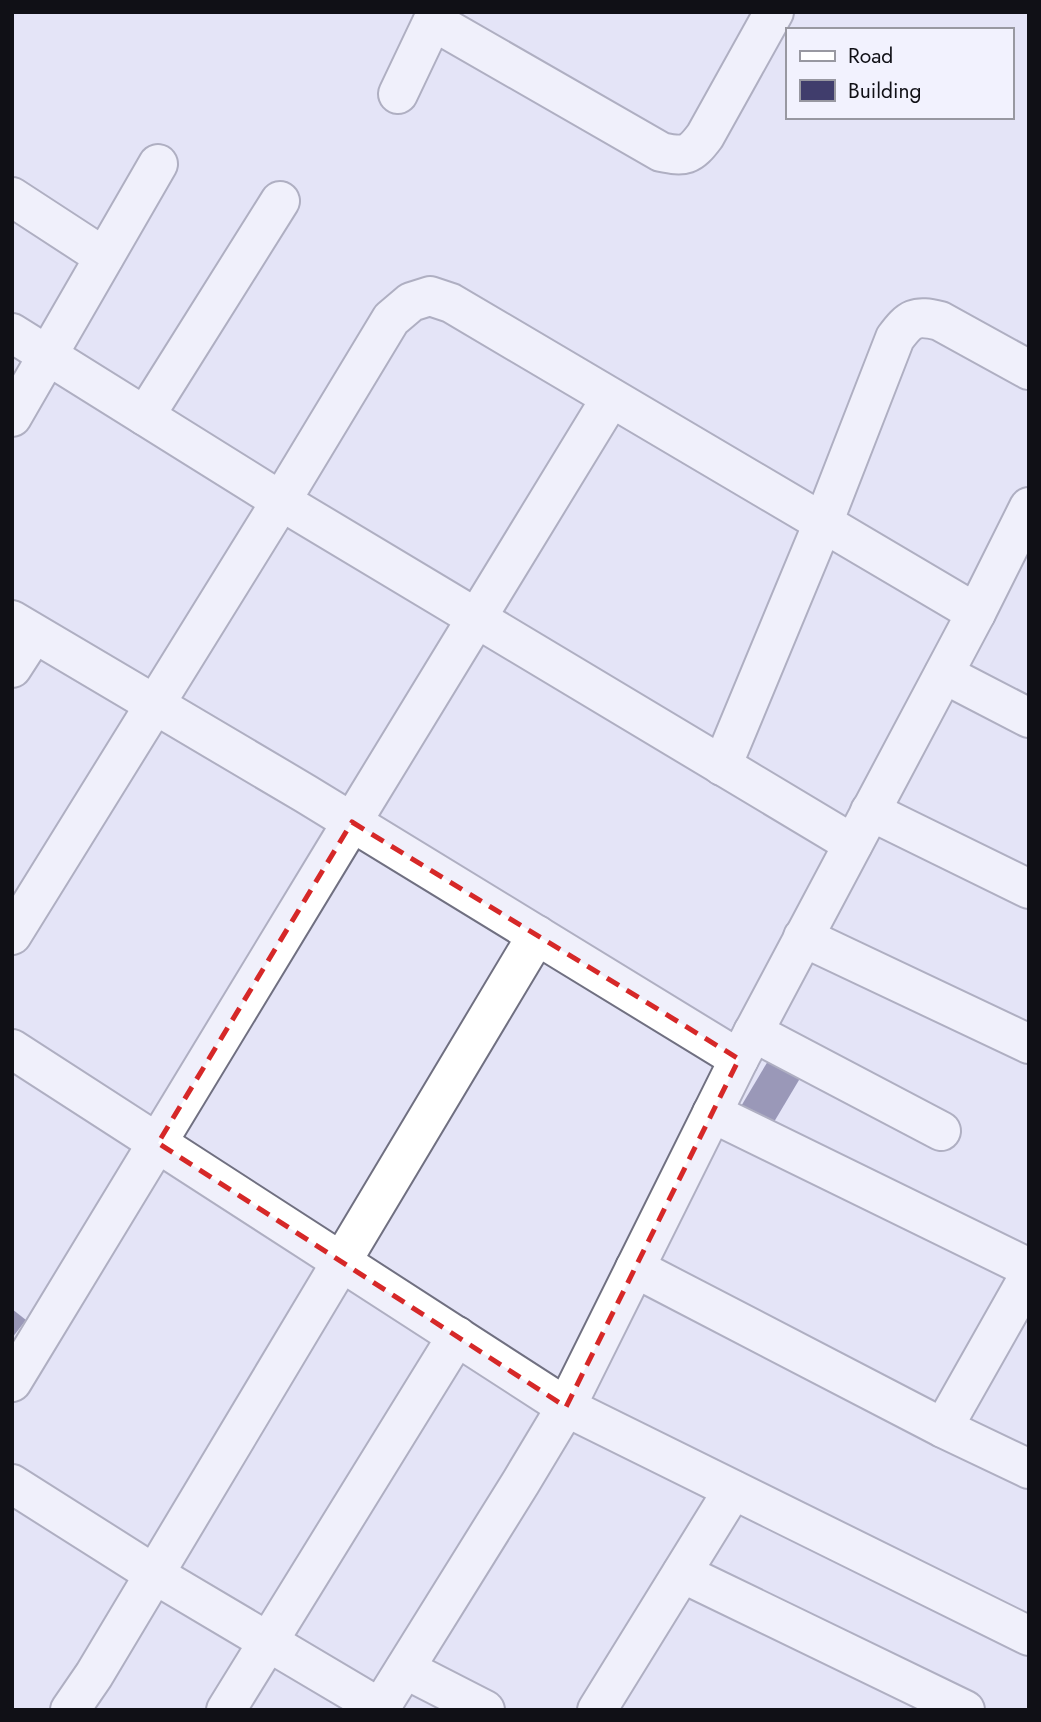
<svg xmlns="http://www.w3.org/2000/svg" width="1041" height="1722" font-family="Jost,sans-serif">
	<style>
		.building { fill: #403d6c }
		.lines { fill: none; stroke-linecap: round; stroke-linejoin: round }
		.minor-casing { stroke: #707081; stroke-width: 42 }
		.major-casing { stroke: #707081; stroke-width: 42 }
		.minor { stroke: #fff; stroke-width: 38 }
		.major { stroke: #fff; stroke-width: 38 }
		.marked { fill: none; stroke: #d62828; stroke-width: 5; stroke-dasharray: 14 9; stroke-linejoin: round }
	</style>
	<rect width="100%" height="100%" fill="#e4e4f7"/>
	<!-- building -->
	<g class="building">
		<path d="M 774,1051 L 805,1070 L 771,1127 L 740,1108 Z"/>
		<path d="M 12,1309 L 26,1320 L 12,1338 Z"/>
	</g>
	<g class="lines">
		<defs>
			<g id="minor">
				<path d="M 433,21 L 661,152 C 685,157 690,156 705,136 L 774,12"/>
				<path d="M 398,94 L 437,12"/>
				<path d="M 12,197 L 104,257"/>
				<path d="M 12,333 L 281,501 L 853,844"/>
				<path d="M 145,416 L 280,201"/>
				<path d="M 12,417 L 158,164"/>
				<path d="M 12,620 L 306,794 L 739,1059"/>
				<path d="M 12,668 L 34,634"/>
				<path d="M 944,674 L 1029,718"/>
				<path d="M 722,766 L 823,523 L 895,338 C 910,318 915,315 940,321 L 1029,370"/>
				<path d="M 870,811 L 1029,889"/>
				<path d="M 12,935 L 281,501 L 391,319 L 411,302 L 430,296 L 451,303 L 976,613"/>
				<path d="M 803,937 L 1029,1044"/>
				<path d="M 753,1032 L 941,1131"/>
				<path d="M 12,1049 L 566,1407 L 1029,1636"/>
				<path d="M 712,1113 L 1029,1268"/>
				<path d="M 635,1268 L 943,1428 L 1029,1469"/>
				<path d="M 12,1382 L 352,822 L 611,398"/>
				<path d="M 943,1428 L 1029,1276"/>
				<path d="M 12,1484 L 154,1574 L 380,1708"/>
				<path d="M 682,1573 L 965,1710"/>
				<path d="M 405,1669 L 485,1710"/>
				<path d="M 70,1710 L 94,1675 L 537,935"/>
				<path d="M 226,1710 L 457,1336"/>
				<path d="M 597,1710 L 733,1490"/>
			</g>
			<path id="major" d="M 379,1710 L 521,1482 L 566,1407 L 739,1059 L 976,613 L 1029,507"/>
		</defs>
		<!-- minor casing -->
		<use href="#minor" class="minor-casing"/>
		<!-- major casing -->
		<use href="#major" class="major-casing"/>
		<!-- minor -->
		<use href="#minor" class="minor"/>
		<!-- major -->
		<use href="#major" class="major"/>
	</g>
	<!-- marked area -->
	<path d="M0 0H1041V1722H0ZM 352,822 L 739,1059 L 566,1407 L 158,1143 Z" fill="#e4e4f7" fill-opacity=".55" fill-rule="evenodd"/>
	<path class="marked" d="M 352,822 L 739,1059 L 566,1407 L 158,1143 Z"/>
	<!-- border -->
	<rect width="1041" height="1722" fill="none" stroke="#101016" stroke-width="28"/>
	<!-- legend -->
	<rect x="786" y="28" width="228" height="91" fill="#f2f2fe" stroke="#9898a1" stroke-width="2"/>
	<rect x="800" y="51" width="35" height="10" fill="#ffffff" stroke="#9898a1" stroke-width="2"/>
	<text x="848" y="63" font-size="21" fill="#101016">Road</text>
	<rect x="800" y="80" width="35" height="21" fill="#403d6c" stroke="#9898a1" stroke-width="2"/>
	<text x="848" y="98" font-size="21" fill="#101016">Building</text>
</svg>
